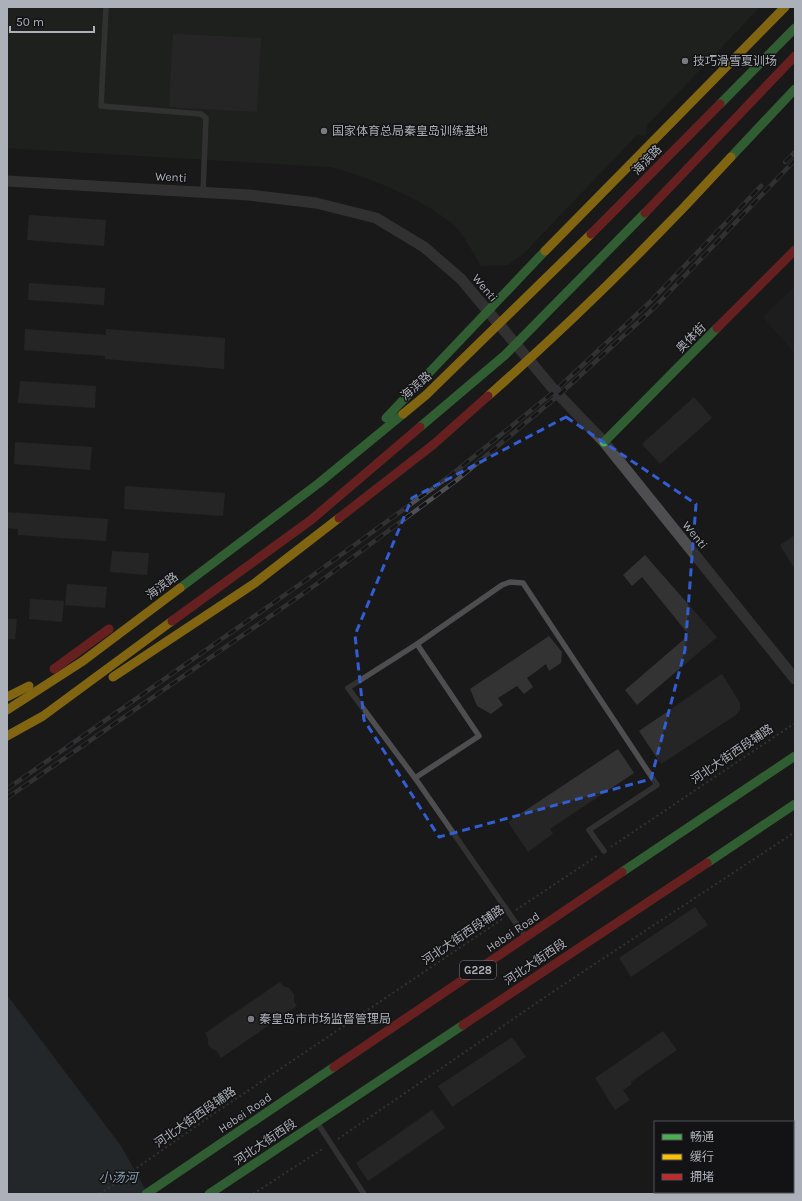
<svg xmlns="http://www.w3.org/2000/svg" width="802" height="1201" font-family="Karla,'Noto Sans SC',sans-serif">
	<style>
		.built { fill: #232324 }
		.green { fill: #232923 }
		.water { fill: #31383d }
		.building { fill: #333334 }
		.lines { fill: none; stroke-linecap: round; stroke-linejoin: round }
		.path { stroke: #4f5052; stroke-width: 2; stroke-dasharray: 2 3; stroke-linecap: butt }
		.lane { stroke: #4e4e51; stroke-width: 5.5 }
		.street { stroke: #4e4e51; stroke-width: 11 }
		.fast { stroke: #4caf50; stroke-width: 9 }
		.slow { stroke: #ffc107; stroke-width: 9 }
		.jam { stroke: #c62828; stroke-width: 9 }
		.rail-casing { stroke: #4e4f52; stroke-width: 4.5 }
		.rail { stroke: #131315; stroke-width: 3; stroke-dasharray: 9; stroke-linecap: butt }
		.marked { fill: none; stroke: #325dd3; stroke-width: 3; stroke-dasharray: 8 5; stroke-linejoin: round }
		.poi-dot { fill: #797b80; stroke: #131315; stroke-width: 1.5 }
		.labels { text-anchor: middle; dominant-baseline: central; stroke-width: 3; stroke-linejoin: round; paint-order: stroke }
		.shield { fill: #131315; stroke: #7e8187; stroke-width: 1 }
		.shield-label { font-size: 11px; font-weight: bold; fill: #acb0b8 }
		.poi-label { font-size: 12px; fill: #acb0b8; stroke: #131315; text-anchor: start }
		.street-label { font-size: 12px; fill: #acb0b8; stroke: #131315 }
		.water-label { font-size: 13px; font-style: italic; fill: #879dae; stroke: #131315 }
	</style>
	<rect width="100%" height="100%" fill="#191919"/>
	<!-- built -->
	<path class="built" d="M 795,286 L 795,354 L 763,317 Z"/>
	<!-- green -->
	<path class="green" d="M 7,7 L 760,7 L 647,125 L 646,136 L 637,135 L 524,253 L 508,265 L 481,266 C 474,254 463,233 454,225 C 423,199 368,176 329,167 L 7,148 Z"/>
	<!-- water -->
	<path class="water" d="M 7,995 L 121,1146 L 148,1194 L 7,1194 Z"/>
	<!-- building -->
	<g class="building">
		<path d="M 173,34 L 261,38 L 257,112 L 169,107 Z"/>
		<path d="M 29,215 L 106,220 L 104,246 L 27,240 Z"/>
		<path d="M 29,283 L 105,288 L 104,305 L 28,300 Z"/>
		<path d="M 25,329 L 106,335 L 106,329 L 225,338 L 224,369 L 105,359 L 105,356 L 24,350 Z"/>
		<path d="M 20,381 L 96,386 L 95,408 L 18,403 Z"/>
		<path d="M 694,397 L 712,418 L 660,464 L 642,444 Z"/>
		<path d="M 15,442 L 92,447 L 90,470 L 14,464 Z"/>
		<path d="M 125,486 L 225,493 L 223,516 L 124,509 Z"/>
		<path d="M 7,512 L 108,519 L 106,541 L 18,535 L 18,529 L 7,528 Z"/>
		<path d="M 795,535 L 795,570 L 780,545 Z"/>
		<path d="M 112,551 L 149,553 L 147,575 L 110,572 Z"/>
		<path d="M 645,555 L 717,637 L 637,705 L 625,690 L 689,635 L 642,577 L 632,586 L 623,575 Z"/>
		<path d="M 67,584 L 107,587 L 105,608 L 65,605 Z"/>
		<path d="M 30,599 L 64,601 L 62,622 L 29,619 Z"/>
		<path d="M 7,619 L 17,619 L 15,639 L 7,639 Z"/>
		<path d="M 549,636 L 562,652 L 561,663 L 549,671 L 546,664 L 527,678 L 533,687 L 524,694 L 517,686 L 498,698 L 503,705 L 491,714 L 477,706 L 470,689 Z"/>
		<path d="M 722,674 L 740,703 L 740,710 L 736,715 L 661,764 L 639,731 Z"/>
		<path d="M 618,749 L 634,773 L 550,829 L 553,834 L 528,852 L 508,822 Z"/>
		<path d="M 695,907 L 708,925 L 631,977 L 619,958 Z"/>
		<path d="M 280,982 L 283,986 L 289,988 L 294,994 L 294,1001 L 297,1006 L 221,1058 L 217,1051 L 212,1049 L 208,1044 L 208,1038 L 205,1033 Z"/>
		<path d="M 663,1031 L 677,1050 L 631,1082 L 632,1084 L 623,1090 L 630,1100 L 615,1110 L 595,1078 Z"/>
		<path d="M 512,1037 L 526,1057 L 452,1107 L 438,1086 Z"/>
		<path d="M 432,1110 L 445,1128 L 368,1181 L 356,1163 Z"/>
	</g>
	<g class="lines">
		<!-- path -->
		<g class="path">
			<path d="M 611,847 L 795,723"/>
			<path d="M 516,910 L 597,856"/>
			<path d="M 338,1139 L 557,989 L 795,832"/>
			<path d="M 100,1194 L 212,1115 L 504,918"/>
			<path d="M 253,1194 L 324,1148"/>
		</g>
		<!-- lane -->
		<g class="lane">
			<path d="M 106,7 L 101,106 L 201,114 L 206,118 L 203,192"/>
			<path d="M 415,778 L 479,736 L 417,644"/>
			<path d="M 525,936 L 415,778 L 348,688 L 417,644 L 502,585 L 510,582 L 523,583 L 657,785 L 589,830 L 604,851"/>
			<path d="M 318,1124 L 364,1194"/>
		</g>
		<!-- street -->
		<path class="street" d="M 7,181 L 249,195 L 316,203 L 376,218 L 424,247 L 461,279 L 555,391 L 604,442 L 795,679"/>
		<!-- fast -->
		<g class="fast">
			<path d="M 720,104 L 795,28"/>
			<path d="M 731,157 L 795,89"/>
			<path d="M 386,418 L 545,251"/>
			<path d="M 420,427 L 505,355 L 645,213"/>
			<path d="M 604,442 L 717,328"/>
			<path d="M 180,588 L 319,483 L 403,414"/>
			<path d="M 707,863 L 795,804"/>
			<path d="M 622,872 L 795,756"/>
			<path d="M 146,1194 L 334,1067"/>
			<path d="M 209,1194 L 463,1025"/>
		</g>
		<!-- slow -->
		<g class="slow">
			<path d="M 545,251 L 785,7"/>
			<path d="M 488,396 C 573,321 654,241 731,157"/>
			<path d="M 403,414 L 426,395 L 591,234"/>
			<path d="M 113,677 L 255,583 L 339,518"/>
			<path d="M 7,697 L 29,686"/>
			<path d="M 7,710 L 83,661 L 180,588"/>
			<path d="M 7,736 L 43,716 L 172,621"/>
		</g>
		<!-- jam -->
		<g class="jam">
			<path d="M 645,213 L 795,56"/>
			<path d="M 591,234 L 720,104"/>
			<path d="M 717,328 L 795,250"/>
			<path d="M 339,518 L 434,444 L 488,396"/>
			<path d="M 172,621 L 311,520 L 420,427"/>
			<path d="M 54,669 L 109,629"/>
			<path d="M 463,1025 L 707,863"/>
			<path d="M 334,1067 L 622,872"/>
		</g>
		<defs>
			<g id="rail">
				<path d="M 785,162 L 795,152"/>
				<path d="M 7,789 L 309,578 L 451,475 L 555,391 L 650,302 L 761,186"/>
				<path d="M 7,798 L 314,586 L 457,480 L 559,395 L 655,307 L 795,160"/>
			</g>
		</defs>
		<!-- rail casing -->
		<use href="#rail" class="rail-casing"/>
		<!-- rail -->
		<use href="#rail" class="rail"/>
	</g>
	<!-- marked area -->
	<path d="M0 0H802V1201H0ZM 566,417 L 696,504 L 685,650 L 651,779 L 439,837 L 364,720 L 355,635 L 412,498 Z" fill="#191919" fill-opacity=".55" fill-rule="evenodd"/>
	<path class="marked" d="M 566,417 L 696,504 L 685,650 L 651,779 L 439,837 L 364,720 L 355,635 L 412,498 Z"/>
	<!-- markers -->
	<g class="poi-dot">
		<circle cx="685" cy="61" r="4"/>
		<circle cx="324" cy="131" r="4"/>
		<circle cx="251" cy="1019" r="4"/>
	</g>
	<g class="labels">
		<!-- shield labels -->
		<rect class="shield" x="460" y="961" width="36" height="18" rx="3"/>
		<g class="shield-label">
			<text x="478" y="970">G228</text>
		</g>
		<!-- poi labels -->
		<g class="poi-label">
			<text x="693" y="61">技巧滑雪夏训场</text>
			<text x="332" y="131">国家体育总局秦皇岛训练基地</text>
			<text x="259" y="1019">秦皇岛市市场监督管理局</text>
		</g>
		<!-- street labels -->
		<g class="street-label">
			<text transform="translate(647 160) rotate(-46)">海滨路</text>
			<text transform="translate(171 177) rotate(3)">Wenti</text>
			<text transform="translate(485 288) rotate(50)">Wenti</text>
			<text transform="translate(691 338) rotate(-45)">奥体街</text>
			<text transform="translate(416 386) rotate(-41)">海滨路</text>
			<text transform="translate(695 535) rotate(51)">Wenti</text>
			<text transform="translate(162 586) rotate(-37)">海滨路</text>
			<text transform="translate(732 754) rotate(-34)">河北大街西段辅路</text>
			<text transform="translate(513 932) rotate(-34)">Hebei Road</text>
			<text transform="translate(463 935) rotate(-34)">河北大街西段辅路</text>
			<text transform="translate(535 962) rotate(-34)">河北大街西段</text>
			<text transform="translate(245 1113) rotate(-34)">Hebei Road</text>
			<text transform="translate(195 1117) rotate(-35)">河北大街西段辅路</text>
			<text transform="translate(265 1142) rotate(-34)">河北大街西段</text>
		</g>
		<!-- water labels -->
		<g class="water-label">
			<text x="118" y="1177">小汤河</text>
		</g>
	</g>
	<!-- border -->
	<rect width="802" height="1201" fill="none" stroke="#acb0b8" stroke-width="16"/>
	<!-- legend -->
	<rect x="654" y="1121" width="140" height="72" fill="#131315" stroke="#505256"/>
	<rect x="662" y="1134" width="20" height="6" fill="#4caf50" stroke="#505256"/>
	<text x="690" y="1141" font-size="12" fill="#acb0b8">畅通</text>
	<rect x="662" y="1154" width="20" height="6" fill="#ffc107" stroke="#505256"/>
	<text x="690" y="1161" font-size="12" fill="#acb0b8">缓行</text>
	<rect x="662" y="1174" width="20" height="6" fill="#c62828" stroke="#505256"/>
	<text x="690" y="1181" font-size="12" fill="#acb0b8">拥堵</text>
	<!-- scale -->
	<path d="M10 26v6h84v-6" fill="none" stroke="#acb0b8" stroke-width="2"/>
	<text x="16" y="26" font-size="12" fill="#acb0b8" stroke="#131315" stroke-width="3" paint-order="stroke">50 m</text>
</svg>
